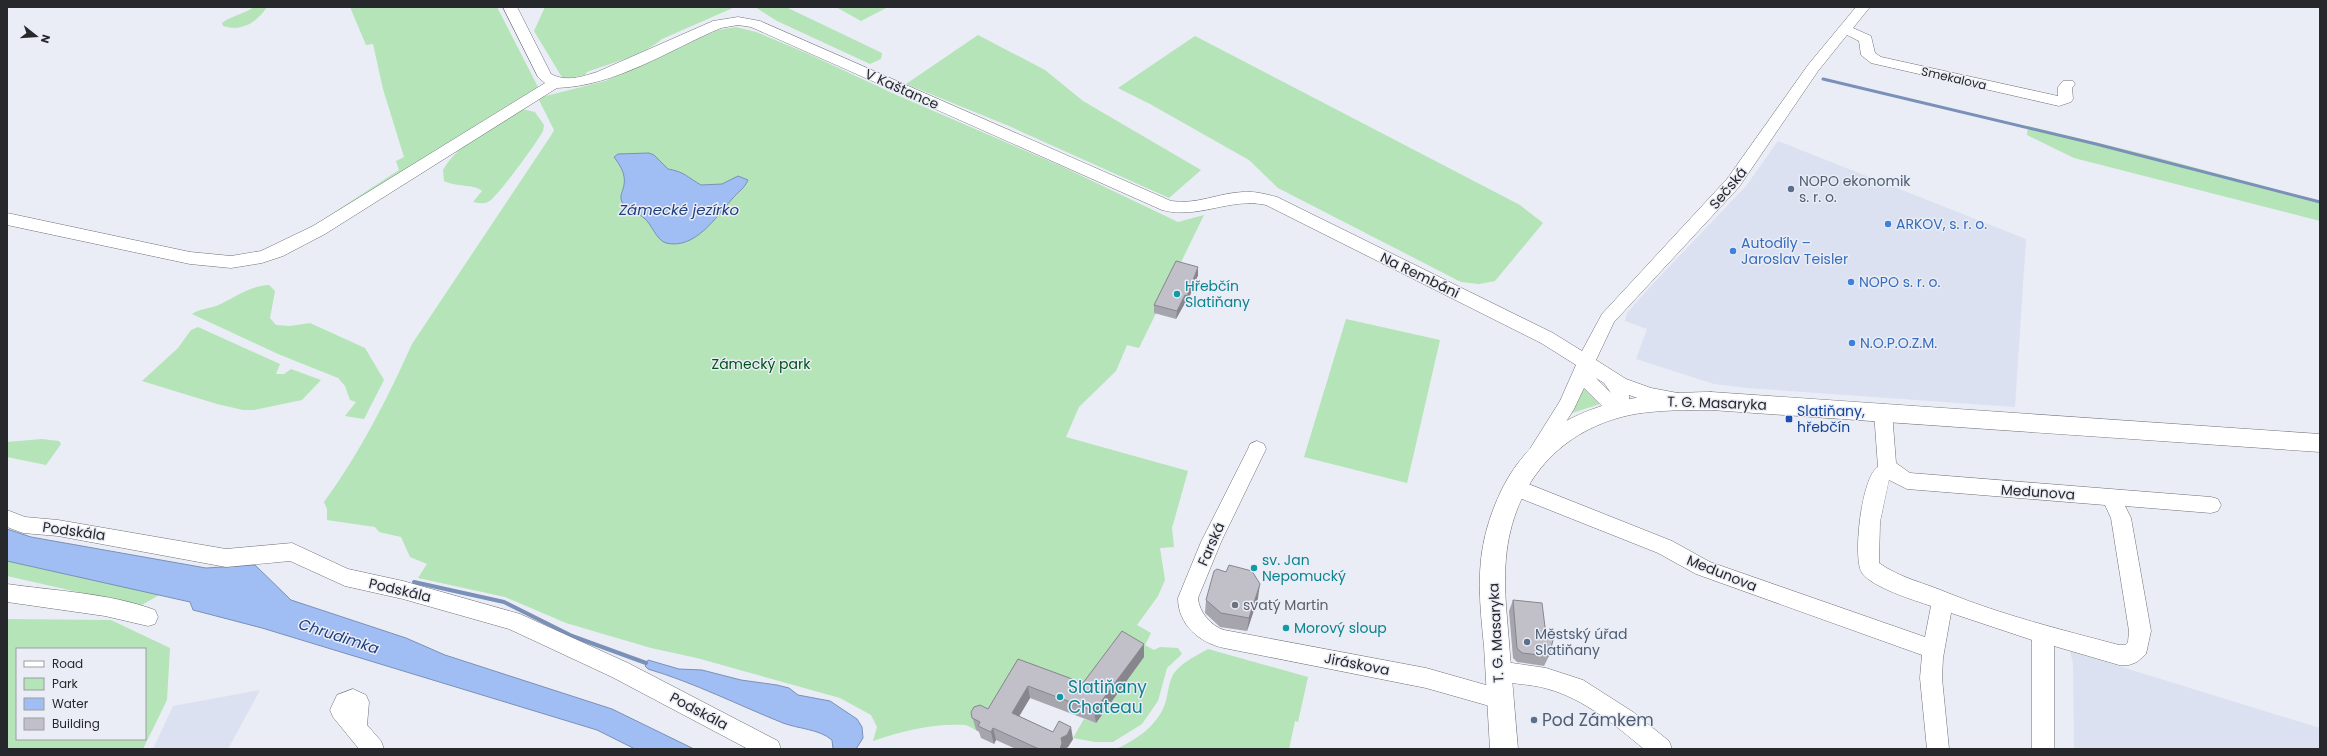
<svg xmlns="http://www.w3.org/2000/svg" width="2327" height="756" font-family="Poppins,sans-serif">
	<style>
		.built { fill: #dbe1f0 }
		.green { fill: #b4e4b7; fill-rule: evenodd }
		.water { fill: #a0bdf4; stroke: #7b90b8 }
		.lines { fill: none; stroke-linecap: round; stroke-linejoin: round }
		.stream-far1 { stroke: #7b90b8; stroke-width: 3 }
		.stream { stroke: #7b90b8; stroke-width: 4 }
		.minor-casing { stroke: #6e7178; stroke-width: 1 }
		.major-casing { stroke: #6e7178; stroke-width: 1 }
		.minor { fill: #fff; fill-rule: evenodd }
		.major { fill: #fff; fill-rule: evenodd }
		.wall { fill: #a6a5ad }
		.shaded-wall { fill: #87868d }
		.building { fill: #c1c0c9; stroke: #87868d }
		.service-dot { fill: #5c6f8a; stroke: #eaedf5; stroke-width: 1.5 }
		.shop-dot { fill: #3f7fe0; stroke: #eaedf5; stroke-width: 1.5 }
		.culture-dot { fill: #0f9aa8; stroke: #eaedf5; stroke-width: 1.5 }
		.transit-dot { fill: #1a4fb4; stroke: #eaedf5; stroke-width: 1.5 }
		.worship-dot { fill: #6b7280; stroke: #eaedf5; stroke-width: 1.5 }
		.labels { text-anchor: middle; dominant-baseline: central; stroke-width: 3; stroke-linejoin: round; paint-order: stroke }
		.far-street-label { font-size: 12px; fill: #26282b; stroke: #eaedf5 }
		.street-label { font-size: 14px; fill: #26282b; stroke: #eaedf5 }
		.service-label { font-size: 14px; fill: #4e5e75; stroke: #eaedf5; text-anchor: start }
		.shop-label { font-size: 14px; fill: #366cbe; stroke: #eaedf5; text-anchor: start }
		.culture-label { font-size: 14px; fill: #0d838f; stroke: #eaedf5; text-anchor: start }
		.park-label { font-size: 14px; fill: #025319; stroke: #eaedf5 }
		.transit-label { font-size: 14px; fill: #164399; stroke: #eaedf5; text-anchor: start }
		.worship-label { font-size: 14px; fill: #5b616d; stroke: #eaedf5; text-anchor: start }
		.water-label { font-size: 15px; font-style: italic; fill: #1f3e7e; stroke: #eaedf5 }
		.near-culture-label { font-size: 17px; fill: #0d838f; stroke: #eaedf5; text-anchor: start }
		.near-service-label { font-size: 17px; fill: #4e5e75; stroke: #eaedf5; text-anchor: start }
	</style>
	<rect width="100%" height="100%" fill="#eaedf5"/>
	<!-- built -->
	<g class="built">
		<path d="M 1778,141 L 2026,239 L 2015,407 L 1747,388 L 1714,384 L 1636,359 L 1647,329 L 1625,321 L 1627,313 L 1648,289 L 1746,186 Z"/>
		<path d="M 2070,651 L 2320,728 L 2320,749 L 2074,749 L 2073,664 Z"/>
		<path d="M 260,690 L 228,749 L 153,749 L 173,706 Z"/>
	</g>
	<!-- green -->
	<g class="green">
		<path d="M 254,7 L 267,7 C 257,22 242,32 223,26 L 222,23 C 231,16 244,14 254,7 Z"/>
		<path d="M 350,7 L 497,7 L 538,87 L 293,239 L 399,170 L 396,161 L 404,157 L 383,89 L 373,44 L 366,45 Z"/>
		<path d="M 545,7 L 735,7 L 662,39 C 642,56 611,63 587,72 L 585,75 L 563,79 L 534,31 Z"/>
		<path d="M 755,7 L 786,7 L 882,53 L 881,59 L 870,64 L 777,21 Z"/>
		<path d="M 836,7 L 888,7 L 861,21 Z"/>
		<path d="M 736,27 L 756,32 L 811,55 L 892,93 L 1063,167 L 1178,222 L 1204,215 L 1139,348 L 1127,345 L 1116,371 L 1079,407 L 1066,437 L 1188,471 L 1172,528 L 1174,547 L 1160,548 L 1165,580 L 1158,596 L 1137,625 L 1151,633 L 1145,645 L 1154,650 L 1160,647 L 1178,648 L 1182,654 L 1167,668 L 1158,701 L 1142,724 L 1113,742 L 1095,742 L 1073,738 L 1084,719 L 1096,723 L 1144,657 L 1084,696 L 1021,672 L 976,730 C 973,729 968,725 965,725 C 935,723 901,731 873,741 L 877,727 L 871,715 L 840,698 L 697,658 L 651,648 L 566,623 L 505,597 L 418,578 L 427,564 L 410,557 L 401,537 L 379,532 L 375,527 L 327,520 L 327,509 L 324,502 C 359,454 388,398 412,344 L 552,134 L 554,130 L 538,98 L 605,81 L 718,30 Z"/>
		<path d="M 978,35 L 1045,70 L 1083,101 L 1201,170 L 1169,198 L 1009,126 L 906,84 Z"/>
		<path d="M 1195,36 L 1520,205 L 1543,223 L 1495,281 L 1479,284 L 1461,282 L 1278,188 L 1249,160 L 1150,104 L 1118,88 Z"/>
		<path d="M 521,109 L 535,112 L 544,125 L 543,131 C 538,141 496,199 488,202 C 483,204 478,203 473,202 L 482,191 C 475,184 455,187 444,181 L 443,170 C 460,141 494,126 521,109 Z"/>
		<path d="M 2028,126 L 2148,155 L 2320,201 L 2320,221 L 2074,158 L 2027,135 Z"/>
		<path d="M 269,285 L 275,291 L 270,318 L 276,325 L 290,326 L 310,323 L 365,348 L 384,380 L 364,419 L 345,416 L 356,402 L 350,400 L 345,386 L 338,378 L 278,354 L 192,314 C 200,309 207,309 216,306 C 235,298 248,286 269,285 Z"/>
		<path d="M 1346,319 L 1440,340 L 1407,483 L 1304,457 Z"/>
		<path d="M 198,327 L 280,364 L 276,374 L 284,374 L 291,369 L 321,380 L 302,400 L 254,410 L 243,410 L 217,404 L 142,381 L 178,348 L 191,330 Z"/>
		<path d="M 1581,382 L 1600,404 L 1566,415 Z"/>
		<path d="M 42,439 L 59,441 L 61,444 L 46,465 L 7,457 L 7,442 Z"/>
		<path d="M 7,561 L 161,594 L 140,606 L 7,576 Z"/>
		<path d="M 7,619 L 111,620 L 170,648 L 167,700 L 143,749 L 7,749 ZM 17,649 L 145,649 L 145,739 L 17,739 Z"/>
		<path d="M 1208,649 L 1308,677 L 1298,722 L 1295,721 L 1289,749 L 1116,749 C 1136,740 1157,726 1165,704 C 1168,696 1168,685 1172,677 C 1178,664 1196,656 1208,649 Z"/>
	</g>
	<!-- water -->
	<g class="water">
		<path d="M 649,153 L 654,155 L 668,169 C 685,172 687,177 701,185 L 722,184 L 738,176 L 748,180 C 744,189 738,192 732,199 C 716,217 695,250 666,243 C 656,240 652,224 644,218 C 637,212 627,211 622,202 C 619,196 623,191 624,185 C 626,174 620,165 614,157 L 618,154 Z"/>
		<path d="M 7,529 L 31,537 L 206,568 L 255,565 L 291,600 L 406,638 L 445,655 L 612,709 L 694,749 L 635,749 L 597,730 L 262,628 L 193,610 L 190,602 L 7,561 Z"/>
		<path d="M 648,660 L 679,669 L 702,670 L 741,680 L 777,685 L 789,688 L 798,695 L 830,701 L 857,719 L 862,727 L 863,738 L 856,749 L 833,749 L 832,740 C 819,729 799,729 783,723 C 738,705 695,683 648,669 L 645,666 Z"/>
	</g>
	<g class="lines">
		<!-- stream-far1 -->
		<path class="stream-far1" d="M 1823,79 L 2096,144 L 2320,202"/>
		<!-- stream -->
		<path class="stream" d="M 414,582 L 504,602 L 572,636 L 646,663"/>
		<defs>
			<g id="minor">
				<path d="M 503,7 L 517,7 L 551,74 C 566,82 581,77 597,72 L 713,21 L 738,17 L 760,21 L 1171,201 C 1197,205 1218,193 1243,192 C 1254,191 1265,194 1277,197 L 1553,333 L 1582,351 L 1602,314 L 1727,179 L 1808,65 L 1856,7 L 1870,7 L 1853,28 L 1871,36 L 1875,53 L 1881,57 L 2058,96 L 2058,87 L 2063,81 L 2073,81 L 2075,84 L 2072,88 L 2073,99 L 2071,102 L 2059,106 L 1871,63 L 1861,55 L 1859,41 L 1847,35 L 1818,71 L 1739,187 L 1614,322 L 1596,360 L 1626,379 L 1651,388 L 1683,394 L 1686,399 L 1683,404 C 1667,409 1645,401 1629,395 L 1629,409 L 1626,414 L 1620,416 L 1602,406 L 1584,388 L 1574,409 L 1544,457 L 1537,460 L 1530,457 L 1528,452 L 1560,401 L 1576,365 L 1541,343 L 1266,205 C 1230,197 1198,220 1162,210 L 751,27 L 738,25 L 721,28 C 669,50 616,86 557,88 L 325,234 L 283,256 L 262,263 L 231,268 L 190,264 L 7,225 L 7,213 L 190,252 L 231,256 L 261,251 L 313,226 L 545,83 L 538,77 ZM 1596,378 L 1604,383 L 1611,393 Z"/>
				<path d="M 1883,405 L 1890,407 L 1892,412 L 1896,463 L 1910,473 L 2211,497 L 2218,499 L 2221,505 L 2218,511 L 2211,513 L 2125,506 L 2131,518 L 2151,631 L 2146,654 L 2137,662 L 2129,665 L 2119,665 L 2054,646 L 2054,749 L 2032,749 L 2032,640 L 1951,613 L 1943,658 L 1942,678 L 1949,749 L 1927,749 L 1920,678 L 1922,655 L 1696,574 L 1658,553 L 1507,493 L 1504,487 L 1507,481 L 1514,479 L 1521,481 L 1672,541 L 1710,562 L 1925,637 L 1931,606 C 1914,600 1873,588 1862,573 C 1852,558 1862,475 1878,467 L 1874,412 L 1876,407 ZM 1889,480 L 1907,489 L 2105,505 L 2111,518 L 2129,631 L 2128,642 L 2125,645 L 2119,645 C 2062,630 2002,615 1948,593 C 1925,583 1900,578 1879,563 L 1880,522 Z"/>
				<path d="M 1257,441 L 1264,444 L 1266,449 L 1221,542 L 1198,598 C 1199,612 1211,626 1224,630 L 1426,668 L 1500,689 L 1508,692 L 1511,699 L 1508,706 L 1500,709 L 1426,688 L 1224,648 C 1200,643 1178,625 1178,598 L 1201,542 L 1248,449 L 1250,444 Z"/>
				<path d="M 7,510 L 25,517 L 58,520 L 226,549 L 292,543 L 348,569 L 403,581 L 520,614 L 628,663 L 778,741 L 781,749 L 748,749 L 612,677 L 509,629 L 403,599 L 345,586 L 290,561 L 226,567 L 58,536 L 23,533 L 7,527 Z"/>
				<path d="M 7,584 C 56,591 109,593 155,610 L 158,617 L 155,624 L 148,626 L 105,616 L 7,602 Z"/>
				<path d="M 1498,661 L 1546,668 L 1583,680 L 1633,712 L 1669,741 L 1672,749 L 1644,749 C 1615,725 1584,699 1548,689 C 1529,683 1509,685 1490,678 L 1487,671 L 1490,664 Z"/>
				<path d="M 353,689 L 366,695 L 369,702 L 367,725 L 381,741 L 384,749 L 359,749 L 333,717 L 330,710 L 337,695 Z"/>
			</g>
			<path id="major" d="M 1711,392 L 2320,434 L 2320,452 L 1711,410 C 1686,410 1660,410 1635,414 C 1560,428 1513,483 1506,558 C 1503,590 1508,623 1510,655 C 1513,686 1515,718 1518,749 L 1490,749 C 1488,715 1486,680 1484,646 C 1481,617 1478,588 1481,559 C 1484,533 1492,509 1503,487 C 1545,406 1628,393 1711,392 Z"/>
		</defs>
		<!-- minor casing -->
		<use href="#minor" class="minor-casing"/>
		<!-- major casing -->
		<use href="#major" class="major-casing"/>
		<!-- minor -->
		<use href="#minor" class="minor"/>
		<!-- major -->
		<use href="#major" class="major"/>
	</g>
	<!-- wall -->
	<g class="wall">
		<path d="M 1198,267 L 1198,275 L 1187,303 L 1185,303 L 1176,319 L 1154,313 L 1154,305 Z"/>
		<path d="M 1258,598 L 1247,631 L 1220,627 L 1205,613 L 1206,600 Z"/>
		<path d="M 1513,600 L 1549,656 L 1544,666 L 1517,662 L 1513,658 L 1509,611 Z"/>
		<path d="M 1144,657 L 1096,723 L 1030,698 L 1019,716 L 1053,732 L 1073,739 L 1068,747 L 1064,749 L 1016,749 L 996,740 L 994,744 L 981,738 L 979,732 L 976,730 L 971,712 L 988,709 L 1018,659 L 1083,683 Z"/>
	</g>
	<!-- shaded-wall -->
	<g class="shaded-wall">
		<path d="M 1198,267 L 1198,275 L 1187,303 L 1187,296 Z"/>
		<path d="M 1185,295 L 1185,303 L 1176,319 L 1177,311 Z"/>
		<path d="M 1260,584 L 1258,598 L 1247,631 L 1249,618 Z"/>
		<path d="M 1144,644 L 1144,657 L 1096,723 L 1094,711 Z"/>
		<path d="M 1028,686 L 1030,698 L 1014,725 L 1012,713 Z"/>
		<path d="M 1071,727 L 1073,739 L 1068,747 L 1064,749 L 1060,749 L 1061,738 Z"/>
		<path d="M 993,728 L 996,740 L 994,744 L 991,732 Z"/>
	</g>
	<!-- building -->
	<g class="building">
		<path d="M 1176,261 L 1198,267 L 1187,296 L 1185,295 L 1177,311 L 1154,305 Z"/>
		<path d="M 1229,565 L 1252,571 L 1260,584 L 1249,618 L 1221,613 L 1206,600 L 1214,571 L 1217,569 L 1226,572 Z"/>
		<path d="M 1513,600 L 1542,603 L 1545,627 L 1549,639 L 1553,640 L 1549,656 L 1522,653 L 1517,648 Z"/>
		<path d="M 1122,631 L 1144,644 L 1094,711 L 1028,686 L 1012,713 L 1053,732 L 1059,721 L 1071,727 L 1067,735 L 1061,738 L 1062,743 L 1060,749 L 1039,749 L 993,728 L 991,732 L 978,726 L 980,722 L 972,718 L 971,712 L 974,707 L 980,705 L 988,709 L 1018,659 L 1083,683 Z"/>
	</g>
	<!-- markers -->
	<g class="service-dot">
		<circle cx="1791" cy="189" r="4"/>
		<circle cx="1527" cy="642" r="4"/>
		<circle cx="1534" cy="720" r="4"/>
	</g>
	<g class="shop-dot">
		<circle cx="1888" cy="224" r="4"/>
		<circle cx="1733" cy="251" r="4"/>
		<circle cx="1851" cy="282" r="4"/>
		<circle cx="1852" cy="343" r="4"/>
	</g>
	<g class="culture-dot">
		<circle cx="1177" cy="294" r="4"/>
		<circle cx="1254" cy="568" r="4"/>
		<circle cx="1286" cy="628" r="4"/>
		<circle cx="1060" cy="697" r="4"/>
	</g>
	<rect class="transit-dot" x="1785" y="415" width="8" height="8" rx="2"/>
	<circle class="worship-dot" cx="1235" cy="605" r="4"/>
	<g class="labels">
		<!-- far-street labels -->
		<g class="far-street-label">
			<text transform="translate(1954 78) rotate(13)">Smekalova</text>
		</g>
		<!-- street labels -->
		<g class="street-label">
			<text transform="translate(902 89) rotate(24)">V Kaštance</text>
			<text transform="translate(1728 188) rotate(-50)">Sečská</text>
			<text transform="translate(1420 275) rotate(26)">Na Rembáni</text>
			<text transform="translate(1717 403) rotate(2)">T. G. Masaryka</text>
			<text transform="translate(2038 492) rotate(4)">Medunova</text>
			<text transform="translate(74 531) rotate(8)">Podskála</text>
			<text transform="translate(1211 544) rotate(-66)">Farská</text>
			<text transform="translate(1722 573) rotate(22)">Medunova</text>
			<text transform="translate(400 590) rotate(13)">Podskála</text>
			<text transform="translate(1496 633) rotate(-93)">T. G. Masaryka</text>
			<text transform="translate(1357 664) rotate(11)">Jiráskova</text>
			<text transform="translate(699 711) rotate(28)">Podskála</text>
		</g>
		<!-- service labels -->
		<g class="service-label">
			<text x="1799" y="181">NOPO ekonomik<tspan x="1799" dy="16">s. r. o.</tspan></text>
			<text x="1535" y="634">Městský úřad<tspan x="1535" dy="16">Slatiňany</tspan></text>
		</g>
		<!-- shop labels -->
		<g class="shop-label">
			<text x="1896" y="224">ARKOV, s. r. o.</text>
			<text x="1741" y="243">Autodíly –<tspan x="1741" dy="16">Jaroslav Teisler</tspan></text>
			<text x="1859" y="282">NOPO s. r. o.</text>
			<text x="1860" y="343">N.O.P.O.Z.M.</text>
		</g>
		<!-- culture labels -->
		<g class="culture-label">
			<text x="1185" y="286">Hřebčín<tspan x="1185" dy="16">Slatiňany</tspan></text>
			<text x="1262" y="560">sv. Jan<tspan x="1262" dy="16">Nepomucký</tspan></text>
			<text x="1294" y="628">Morový sloup</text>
		</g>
		<!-- park labels -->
		<g class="park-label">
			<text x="761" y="364">Zámecký park</text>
		</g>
		<!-- transit labels -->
		<g class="transit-label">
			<text x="1797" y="411">Slatiňany,<tspan x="1797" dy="16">hřebčín</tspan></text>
		</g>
		<!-- worship labels -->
		<g class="worship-label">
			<text x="1243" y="605">svatý Martin</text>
		</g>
		<!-- water labels -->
		<g class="water-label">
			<text x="679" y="209">Zámecké jezírko</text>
			<text transform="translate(339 636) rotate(18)">Chrudimka</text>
		</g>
		<!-- near-culture labels -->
		<g class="near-culture-label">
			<text x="1068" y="687">Slatiňany<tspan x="1068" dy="20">Chateau</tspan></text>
		</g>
		<!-- near-service labels -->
		<g class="near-service-label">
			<text x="1542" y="720">Pod Zámkem</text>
		</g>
	</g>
	<!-- border -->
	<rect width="2327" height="756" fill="none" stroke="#26282b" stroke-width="16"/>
	<!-- legend -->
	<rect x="16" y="648" width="130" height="92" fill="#eaedf5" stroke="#9c9ea4"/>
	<rect x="24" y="661" width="20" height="6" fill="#ffffff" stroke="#9c9ea4"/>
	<text x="52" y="668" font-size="12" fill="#26282b">Road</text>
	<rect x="24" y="678" width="20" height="12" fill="#b4e4b7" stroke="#9c9ea4"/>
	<text x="52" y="688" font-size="12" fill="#26282b">Park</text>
	<rect x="24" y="698" width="20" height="12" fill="#a0bdf4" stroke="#9c9ea4"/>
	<text x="52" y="708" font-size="12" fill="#26282b">Water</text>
	<rect x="24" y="718" width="20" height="12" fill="#c1c0c9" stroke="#9c9ea4"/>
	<text x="52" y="728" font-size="12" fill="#26282b">Building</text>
	<!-- north arrow -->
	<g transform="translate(36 36) rotate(107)" stroke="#eaedf5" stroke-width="3" paint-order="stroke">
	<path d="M0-3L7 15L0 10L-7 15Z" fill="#26282b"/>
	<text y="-6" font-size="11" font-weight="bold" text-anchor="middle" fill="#26282b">N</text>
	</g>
</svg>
